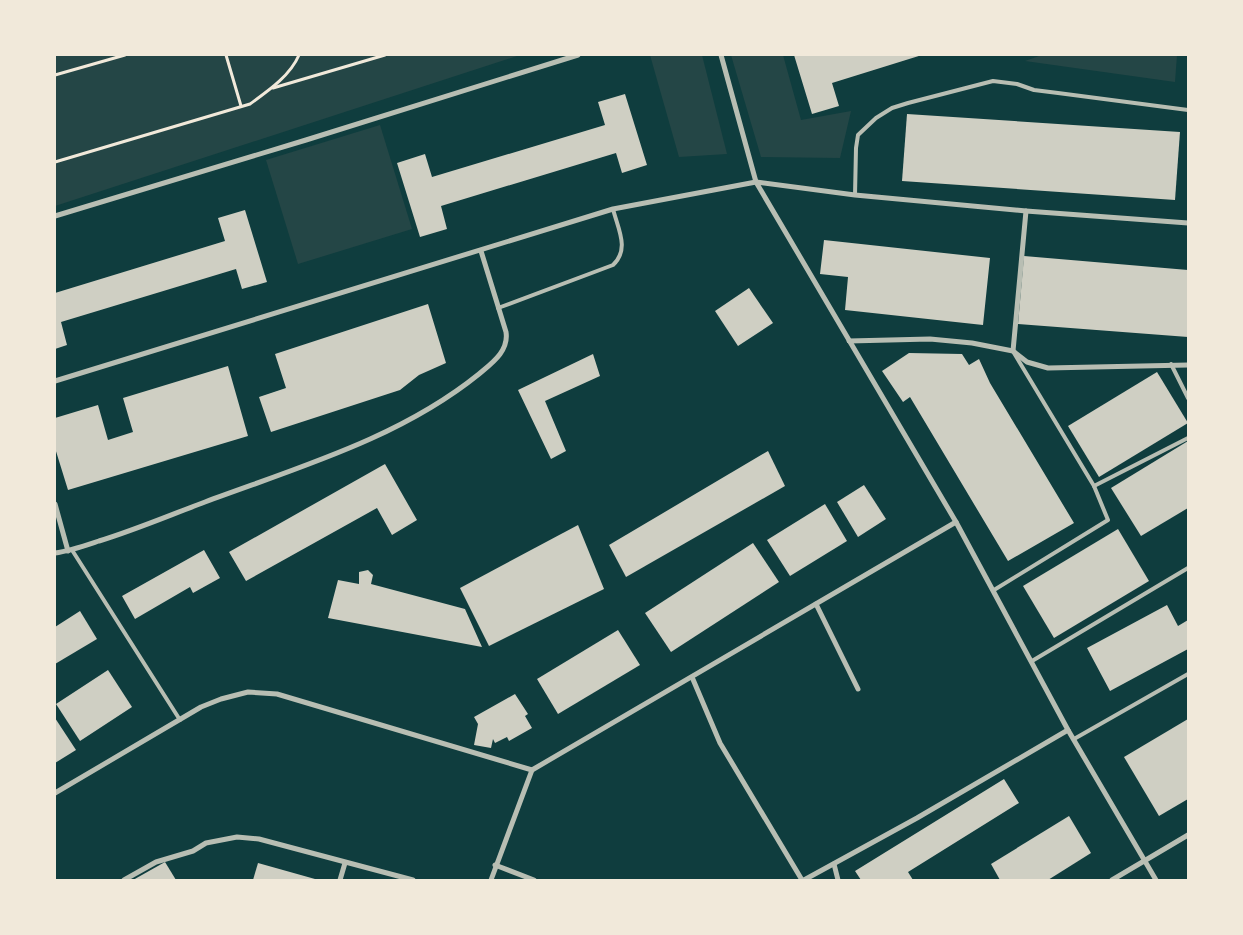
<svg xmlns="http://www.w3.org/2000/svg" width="1243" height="935" font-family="Bitter,serif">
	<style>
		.green { fill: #244646 }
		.building { fill: #cfcfc3 }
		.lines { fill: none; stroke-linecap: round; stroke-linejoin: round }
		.path { stroke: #f1e9da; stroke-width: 3 }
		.service { stroke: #b8beb3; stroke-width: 4 }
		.minor { stroke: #b8beb3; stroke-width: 5 }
	</style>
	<rect width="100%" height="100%" fill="#0f3d3e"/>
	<!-- green -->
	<g class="green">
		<path d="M 58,55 L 520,55 L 55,206 L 55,56 Z"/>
		<path d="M 650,55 L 702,55 L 727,154 L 679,157 Z"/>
		<path d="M 731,55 L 783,55 L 801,120 L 851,111 L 840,158 L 761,157 Z"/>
		<path d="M 1042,55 L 1177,55 L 1175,82 L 1025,61 Z"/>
		<path d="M 380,125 L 412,229 L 298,264 L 266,160 Z"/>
	</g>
	<!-- building -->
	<g class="building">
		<path d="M 794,55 L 922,55 L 832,83 L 839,106 L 812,114 Z"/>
		<path d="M 625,94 L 647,165 L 622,173 L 616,153 L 441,206 L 447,229 L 420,237 L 397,163 L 425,154 L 432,177 L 605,125 L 598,102 Z"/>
		<path d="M 907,114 L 1180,132 L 1175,200 L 902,181 Z"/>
		<path d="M 245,210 L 267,282 L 242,289 L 236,269 L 61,322 L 67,345 L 55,349 L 55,293 L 225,241 L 218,218 Z"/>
		<path d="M 824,240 L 990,258 L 983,325 L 845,310 L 848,277 L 820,274 Z"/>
		<path d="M 1024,256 L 1188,270 L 1188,337 L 1018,324 Z"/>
		<path d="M 749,288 L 773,323 L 738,346 L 715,311 Z"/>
		<path d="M 428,304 L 446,363 L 419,375 L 400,390 L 271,432 L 259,397 L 286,388 L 275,354 Z"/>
		<path d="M 909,353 L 962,354 L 969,365 L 979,359 L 990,383 L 1074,523 L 1008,561 L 910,397 L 903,402 L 882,371 Z"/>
		<path d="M 593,354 L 600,376 L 545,401 L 566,451 L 551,459 L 518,390 Z"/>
		<path d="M 228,366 L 248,436 L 68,490 L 55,448 L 55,418 L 98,405 L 108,440 L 133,432 L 123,398 Z"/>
		<path d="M 1157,372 L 1188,423 L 1099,477 L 1068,426 Z"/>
		<path d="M 1188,441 L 1188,508 L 1141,536 L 1111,488 Z"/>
		<path d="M 768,451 L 785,486 L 626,577 L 609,545 Z"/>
		<path d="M 385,464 L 417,520 L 392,535 L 377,508 L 246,581 L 229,552 Z"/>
		<path d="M 864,485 L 886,519 L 858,537 L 837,502 Z"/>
		<path d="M 825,504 L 847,541 L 790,576 L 767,540 Z"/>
		<path d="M 578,525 L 604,589 L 489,646 L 460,588 Z"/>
		<path d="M 1118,529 L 1149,581 L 1054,638 L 1023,586 Z"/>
		<path d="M 753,543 L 779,582 L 671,652 L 645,613 Z"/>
		<path d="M 204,550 L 220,578 L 193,593 L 190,587 L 135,619 L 122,596 Z"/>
		<path d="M 368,570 L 373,575 L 371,584 L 465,609 L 482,647 L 328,618 L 338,580 L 359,584 L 359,572 Z"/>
		<path d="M 1167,605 L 1178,626 L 1188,620 L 1188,649 L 1110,691 L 1087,648 Z"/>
		<path d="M 80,611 L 97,639 L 55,664 L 55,627 Z"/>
		<path d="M 618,630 L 640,665 L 558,714 L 537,679 Z"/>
		<path d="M 108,670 L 132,707 L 80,741 L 56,704 Z"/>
		<path d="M 515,694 L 528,714 L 525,716 L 532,728 L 509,741 L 507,737 L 495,743 L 493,739 L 491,748 L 474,745 L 478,724 L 474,717 Z"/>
		<path d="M 55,718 L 76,750 L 55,763 Z"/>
		<path d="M 1188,719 L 1188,799 L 1159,816 L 1124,757 Z"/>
		<path d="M 1004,779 L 1019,803 L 908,872 L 913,880 L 861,880 L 855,871 Z"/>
		<path d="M 1069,816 L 1091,853 L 1048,880 L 1000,880 L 991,864 Z"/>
		<path d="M 165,862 L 176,880 L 133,880 Z"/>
		<path d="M 258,863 L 315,879 L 314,880 L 253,880 Z"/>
	</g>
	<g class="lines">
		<!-- path -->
		<g class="path">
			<path d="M 226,55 L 241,106"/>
			<path d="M 55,75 L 125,55"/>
			<path d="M 273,88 L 385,55"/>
			<path d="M 55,162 L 250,104 C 268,91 290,76 299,55"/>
		</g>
		<!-- service -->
		<g class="service">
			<path d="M 855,195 L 856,148 L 858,135 L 876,118 L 892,108 L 908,103 L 993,81 L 1017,84 L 1034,90 L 1058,93 L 1188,110"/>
			<path d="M 498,308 L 613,265 C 630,249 618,229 613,209"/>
			<path d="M 1171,364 L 1188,398"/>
			<path d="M 1094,486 L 1188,438"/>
			<path d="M 72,550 L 180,720"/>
			<path d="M 994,590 L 1108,520 L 1094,486 L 1014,353"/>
			<path d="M 1032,661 L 1188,568"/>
			<path d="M 1074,739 L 1188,674"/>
		</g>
		<!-- minor -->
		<g class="minor">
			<path d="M 721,55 L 756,182 L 956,522 L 1068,730 L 1156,880"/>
			<path d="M 55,216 L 306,140 L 578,55"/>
			<path d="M 849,341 L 930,339 L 972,343 L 1013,351 L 1027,362 L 1048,368 L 1188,365"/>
			<path d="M 1013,351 L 1026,211"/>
			<path d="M 55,381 L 613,209 L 756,182 L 855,195 L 1026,211 L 1188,223"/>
			<path d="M 55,504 L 68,551"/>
			<path d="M 55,553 C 70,551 84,546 99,541 C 135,530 170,515 205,502 C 299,467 400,438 479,374 C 492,363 509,351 506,332 L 481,251"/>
			<path d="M 816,604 L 858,689"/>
			<path d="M 692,677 L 720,743 L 802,880"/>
			<path d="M 55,793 L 201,707 L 221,699 L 248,692 L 277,694 L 532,770"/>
			<path d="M 834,864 L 838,880"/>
			<path d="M 495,865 L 534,880"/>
			<path d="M 124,880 L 156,862 L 193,851 L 206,843 L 237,837 L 259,839 L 413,880"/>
			<path d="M 340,880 L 345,863"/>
			<path d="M 491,880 L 532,770 L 956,522"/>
			<path d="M 804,880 L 917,818 L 1068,730"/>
			<path d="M 1112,880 L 1188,835"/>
		</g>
	</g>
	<!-- border -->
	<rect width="1243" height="935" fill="none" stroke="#f1e9da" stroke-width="112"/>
</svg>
